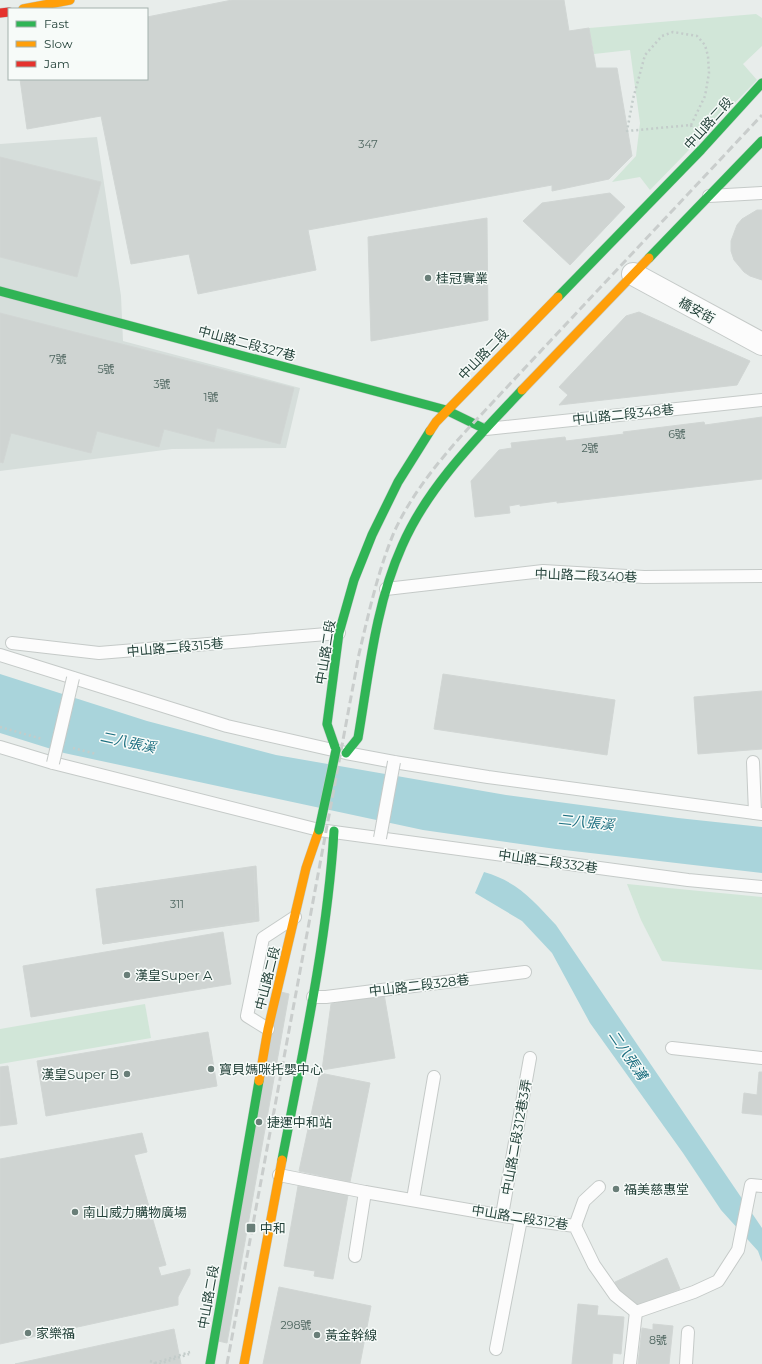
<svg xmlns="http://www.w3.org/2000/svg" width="762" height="1364" font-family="Montserrat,'Noto Sans TC',sans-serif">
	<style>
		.built { fill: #d6dedb }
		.green { fill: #d1e6d8 }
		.water { fill: #a9d4db }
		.building { fill: #cfd4d2; stroke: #d1d6d4 }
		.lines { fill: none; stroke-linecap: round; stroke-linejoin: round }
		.lane-casing { stroke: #c5cac8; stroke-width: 14 }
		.street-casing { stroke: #c5cac8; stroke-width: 24 }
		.fast-casing { stroke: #c3cbc8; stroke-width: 10 }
		.slow-casing { stroke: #c3cbc8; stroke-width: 10 }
		.jam-casing { stroke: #c3cbc8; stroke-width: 10 }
		.path { stroke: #c3ccca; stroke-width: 2.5; stroke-dasharray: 2 3; stroke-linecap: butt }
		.lane { stroke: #fcfcfc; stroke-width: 12 }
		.street { stroke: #fcfcfc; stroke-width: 22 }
		.fast { stroke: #30b455; stroke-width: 9 }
		.slow { stroke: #ff9f0a; stroke-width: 9 }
		.jam { stroke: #e5322d; stroke-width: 9 }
		.rail { stroke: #c9cdcc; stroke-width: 3; stroke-dasharray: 8 4; stroke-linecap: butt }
		.lane-bridge-casing { stroke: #c5cac8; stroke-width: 14; stroke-linecap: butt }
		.fast-bridge-casing { stroke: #c3cbc8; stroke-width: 10; stroke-linecap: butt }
		.lane-bridge { stroke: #fcfcfc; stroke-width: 12 }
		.fast-bridge { stroke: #30b455; stroke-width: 9 }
		.poi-dot { fill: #697e78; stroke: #f7fbf9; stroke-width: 1.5 }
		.labels { text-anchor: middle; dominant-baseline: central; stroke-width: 3; stroke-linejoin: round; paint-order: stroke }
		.number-label { font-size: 11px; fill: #506761 }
		.street-label { font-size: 13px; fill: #24423a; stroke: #f7fbf9 }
		.poi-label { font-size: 13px; fill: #24423a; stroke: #f7fbf9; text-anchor: start }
		.water-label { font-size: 14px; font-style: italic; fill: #1c6f80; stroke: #f7fbf9 }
	</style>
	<rect width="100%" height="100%" fill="#e8edeb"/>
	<!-- built -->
	<path class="built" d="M 97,137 L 121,296 L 123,341 L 300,388 L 286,448 L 172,449 L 0,471 L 0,144 Z"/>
	<!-- green -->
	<g class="green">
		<path d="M 756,14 L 762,18 L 762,46 L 743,64 L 757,80 L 650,190 L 640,177 L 612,182 L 636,156 L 640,123 L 630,50 L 594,54 L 589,28 Z"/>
		<path d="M 627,884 L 762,897 L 762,970 L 662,961 L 641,920 Z"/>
		<path d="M 145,1004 L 151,1038 L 0,1064 L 0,1029 Z"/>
	</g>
	<!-- water -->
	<g class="water">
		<path d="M 0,674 L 147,721 L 276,755 L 506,795 L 678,818 L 762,827 L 762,873 L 556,849 L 423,830 L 64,753 L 0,733 Z"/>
		<path d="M 484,872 C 518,882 533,900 556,925 L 762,1228 L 762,1262 L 758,1251 L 721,1210 L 683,1153 L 590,1023 L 552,953 L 522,921 L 475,893 Z"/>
	</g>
	<!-- building -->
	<g class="building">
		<path d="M 232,0 L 564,0 L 569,31 L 589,28 L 596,68 L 617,68 L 632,156 L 609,179 L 552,191 L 552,185 L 308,230 L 316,270 L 198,294 L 189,254 L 131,264 L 101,116 L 27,129 L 20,79 L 147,79 L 147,17 Z"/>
		<path d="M 0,157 L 101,182 L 77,277 L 0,257 Z"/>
		<path d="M 610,193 L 625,207 L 570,265 L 523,221 L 542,203 Z"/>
		<path d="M 757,210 L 762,210 L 762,280 L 750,276 L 744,272 L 734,260 L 731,251 L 731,241 L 737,225 L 742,219 Z"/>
		<path d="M 487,218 L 488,320 L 371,341 L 368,237 Z"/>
		<path d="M 639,312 L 750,361 L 737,385 L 559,405 L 568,395 L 559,387 L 626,316 Z"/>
		<path d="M 0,313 L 294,388 L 280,444 L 217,428 L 214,442 L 164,429 L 159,447 L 97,431 L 91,453 L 11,433 L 3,463 L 0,462 Z"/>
		<path d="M 762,417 L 762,479 L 557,503 L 557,501 L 520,506 L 520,504 L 509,506 L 510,513 L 475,517 L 471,481 L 499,450 L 512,448 L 511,443 L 565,437 L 566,441 L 624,434 L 623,432 L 704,422 L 705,425 Z"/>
		<path d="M 443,674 L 615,700 L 607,755 L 434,729 Z"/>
		<path d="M 762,691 L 762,749 L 698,754 L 694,697 Z"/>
		<path d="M 256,866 L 259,921 L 103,944 L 98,889 Z"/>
		<path d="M 254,868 L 256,920 L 103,944 L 96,889 Z"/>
		<path d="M 223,932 L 231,984 L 31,1017 L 23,966 Z"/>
		<path d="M 277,991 L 289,994 L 227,1343 L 214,1340 Z"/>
		<path d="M 384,994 L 395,1058 L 322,1070 L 331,1004 Z"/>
		<path d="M 208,1032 L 217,1086 L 46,1116 L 37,1061 Z"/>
		<path d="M 8,1066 L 17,1124 L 0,1126 L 0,1067 Z"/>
		<path d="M 759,1072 L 762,1072 L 762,1115 L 742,1113 L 744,1093 L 757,1095 Z"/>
		<path d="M 320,1073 L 370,1083 L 350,1182 L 299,1171 Z"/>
		<path d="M 142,1133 L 147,1152 L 134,1155 L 166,1265 L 158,1267 L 161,1276 L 190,1269 L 190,1274 L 178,1297 L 178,1305 L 0,1344 L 0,1159 Z"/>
		<path d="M 298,1186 L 348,1195 L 333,1279 L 314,1276 L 315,1271 L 284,1266 Z"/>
		<path d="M 667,1258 L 680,1289 L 638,1305 L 621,1298 L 615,1282 Z"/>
		<path d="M 279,1287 L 371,1306 L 360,1364 L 263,1364 Z"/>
		<path d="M 578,1304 L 598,1306 L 597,1315 L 624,1317 L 621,1354 L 613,1353 L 612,1364 L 572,1364 Z"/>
		<path d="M 653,1324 L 673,1326 L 669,1364 L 638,1364 L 642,1328 L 653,1330 Z"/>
		<path d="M 174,1329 L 181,1364 L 15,1364 Z"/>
	</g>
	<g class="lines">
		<defs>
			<g id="lane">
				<path d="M 709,196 L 762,193"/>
				<path d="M 486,429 L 762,400"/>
				<path d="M 386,589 L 543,571 L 644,577 L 762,576"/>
				<path d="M 12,643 L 99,653 L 339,633"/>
				<path d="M 0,655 L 227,726 L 346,753 L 394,762 L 488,777 L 762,814"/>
				<path d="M 0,747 L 53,763 L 319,830 L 688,880 L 762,887"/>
				<path d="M 753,762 L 755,813"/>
				<path d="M 313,997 L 326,997 L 525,972"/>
				<path d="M 268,1029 L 247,1016 L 263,938 L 295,917"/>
				<path d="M 672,1048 L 762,1058"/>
				<path d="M 279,1175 L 365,1192 L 521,1219 L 575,1226 L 594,1265 L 615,1295 L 636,1312"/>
				<path d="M 413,1199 L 434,1077"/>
				<path d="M 502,1215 L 530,1058"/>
				<path d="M 575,1226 L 584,1201 L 599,1187"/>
				<path d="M 355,1256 L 365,1192"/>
				<path d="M 636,1312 L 694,1292 L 718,1281 L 738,1250 L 751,1185 L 762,1186"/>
				<path d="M 496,1349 L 521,1219"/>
				<path d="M 630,1364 L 636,1312"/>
				<path d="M 686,1364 L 688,1332"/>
			</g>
			<path id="street" d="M 633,274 L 762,344"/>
			<g id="fast">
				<path d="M 649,258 L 762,141"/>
				<path d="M 0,291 L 446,410 L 485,429"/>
				<path d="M 558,297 L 701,150 L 762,83"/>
				<path d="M 336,750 L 327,724 L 339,633 L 354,580 L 372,535 L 398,482 L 430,431"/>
				<path d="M 346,753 L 358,738 C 369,674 375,606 402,546 C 428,486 478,437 522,390"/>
				<path d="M 282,1160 C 303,1051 327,942 334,831"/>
				<path d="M 210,1364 L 259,1081"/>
			</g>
			<g id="slow">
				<path d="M 23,9 L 70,0"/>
				<path d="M 522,390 L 649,258"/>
				<path d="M 430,431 L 436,422 L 558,297"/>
				<path d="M 259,1081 L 268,1029 L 306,868 L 319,830"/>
				<path d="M 244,1364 L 282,1160"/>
			</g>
			<path id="jam" d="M 0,13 L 9,12"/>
		</defs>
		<!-- lane casing -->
		<use href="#lane" class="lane-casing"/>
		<!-- street casing -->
		<use href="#street" class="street-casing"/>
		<!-- fast casing -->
		<use href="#fast" class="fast-casing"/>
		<!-- slow casing -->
		<use href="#slow" class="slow-casing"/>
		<!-- jam casing -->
		<use href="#jam" class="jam-casing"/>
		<!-- path -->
		<g class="path">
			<path d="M 691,125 L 705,96 L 709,73 L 708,56 L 705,45 L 697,36 L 673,32 L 662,36 L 645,55 L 633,99 L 627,131 L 691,125 L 692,129"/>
			<path d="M 0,727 L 42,739"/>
			<path d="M 73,748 L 96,754"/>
			<path d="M 150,1361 L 155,1363 L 154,1364"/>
			<path d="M 155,1363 L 190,1352"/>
			<path d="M 159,1364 L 189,1354"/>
		</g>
		<!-- lane -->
		<use href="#lane" class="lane"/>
		<!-- street -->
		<use href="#street" class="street"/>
		<!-- fast -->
		<use href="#fast" class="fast"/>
		<!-- slow -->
		<use href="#slow" class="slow"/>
		<!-- jam -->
		<use href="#jam" class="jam"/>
		<!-- rail -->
		<path class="rail" d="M 227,1364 L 359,654 C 369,612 378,570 395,530 C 412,494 438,462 464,433 L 762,115"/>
		<defs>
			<g id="lane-bridge">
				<path d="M 53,763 L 73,678"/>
				<path d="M 380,838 L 394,762"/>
			</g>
			<path id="fast-bridge" d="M 319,830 L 336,750"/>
		</defs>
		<!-- lane-bridge casing -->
		<use href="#lane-bridge" class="lane-bridge-casing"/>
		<!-- fast-bridge casing -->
		<use href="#fast-bridge" class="fast-bridge-casing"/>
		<!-- lane-bridge -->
		<use href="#lane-bridge" class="lane-bridge"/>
		<!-- fast-bridge -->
		<use href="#fast-bridge" class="fast-bridge"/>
	</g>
	<!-- markers -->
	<g class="poi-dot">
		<circle cx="428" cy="278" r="4"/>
		<circle cx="127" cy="975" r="4"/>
		<circle cx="211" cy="1069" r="4"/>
		<circle cx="127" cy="1074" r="4"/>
		<circle cx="259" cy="1122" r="4"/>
		<circle cx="616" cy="1189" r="4"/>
		<circle cx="75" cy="1212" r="4"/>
		<rect x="246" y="1223" width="10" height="10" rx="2"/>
		<circle cx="28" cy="1333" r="4"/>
		<circle cx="317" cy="1335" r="4"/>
	</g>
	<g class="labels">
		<!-- number labels -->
		<g class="number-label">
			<text x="368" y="144">347</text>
			<text x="58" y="359">7號</text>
			<text x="106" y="369">5號</text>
			<text x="162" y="384">3號</text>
			<text x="211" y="397">1號</text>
			<text x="677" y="434">6號</text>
			<text x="590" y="448">2號</text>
			<text x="177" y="904">311</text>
			<text x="296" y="1325">298號</text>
			<text x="658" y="1340">8號</text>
		</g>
		<!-- street labels -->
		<g class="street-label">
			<text transform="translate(708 123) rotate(-48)">中山路二段</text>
			<text transform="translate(697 310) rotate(29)">橋安街</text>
			<text transform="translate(247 343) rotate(15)">中山路二段327巷</text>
			<text transform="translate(483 354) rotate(-46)">中山路二段</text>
			<text transform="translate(623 414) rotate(-6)">中山路二段348巷</text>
			<text transform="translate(586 575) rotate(2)">中山路二段340巷</text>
			<text transform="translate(175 647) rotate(-5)">中山路二段315巷</text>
			<text transform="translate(325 652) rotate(-81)">中山路二段</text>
			<text transform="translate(548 861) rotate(8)">中山路二段332巷</text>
			<text transform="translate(267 978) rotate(-76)">中山路二段</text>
			<text transform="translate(419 985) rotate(-7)">中山路二段328巷</text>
			<text transform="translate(516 1137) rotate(-80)">中山路二段312巷3弄</text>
			<text transform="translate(520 1217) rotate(9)">中山路二段312巷</text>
			<text transform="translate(208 1297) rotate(-80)">中山路二段</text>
		</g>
		<!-- poi labels -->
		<g class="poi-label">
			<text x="436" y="278">桂冠實業</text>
			<text x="135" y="975">漢皇Super A</text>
			<text x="219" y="1069">寶貝媽咪托嬰中心</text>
			<text x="119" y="1074" text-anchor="end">漢皇Super B</text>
			<text x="267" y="1122">捷運中和站</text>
			<text x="624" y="1189">福美慈惠堂</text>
			<text x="83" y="1212">南山威力購物廣場</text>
			<text x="260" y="1228">中和</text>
			<text x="36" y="1333">家樂福</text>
			<text x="325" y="1335">黃金幹線</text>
		</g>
		<!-- water labels -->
		<g class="water-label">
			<text transform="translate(128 742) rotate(12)">二八張溪</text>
			<text transform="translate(586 822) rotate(6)">二八張溪</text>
			<text transform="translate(628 1055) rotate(56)">二八張溝</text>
		</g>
	</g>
	<!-- legend -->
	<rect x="8" y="8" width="140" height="72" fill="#f7fbf9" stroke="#a3b1ad"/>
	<rect x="16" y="21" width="20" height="6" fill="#30b455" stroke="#a3b1ad"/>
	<text x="44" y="28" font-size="12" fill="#24423a">Fast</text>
	<rect x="16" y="41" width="20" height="6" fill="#ff9f0a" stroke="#a3b1ad"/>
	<text x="44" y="48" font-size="12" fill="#24423a">Slow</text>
	<rect x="16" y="61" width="20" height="6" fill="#e5322d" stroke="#a3b1ad"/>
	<text x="44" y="68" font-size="12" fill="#24423a">Jam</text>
</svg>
